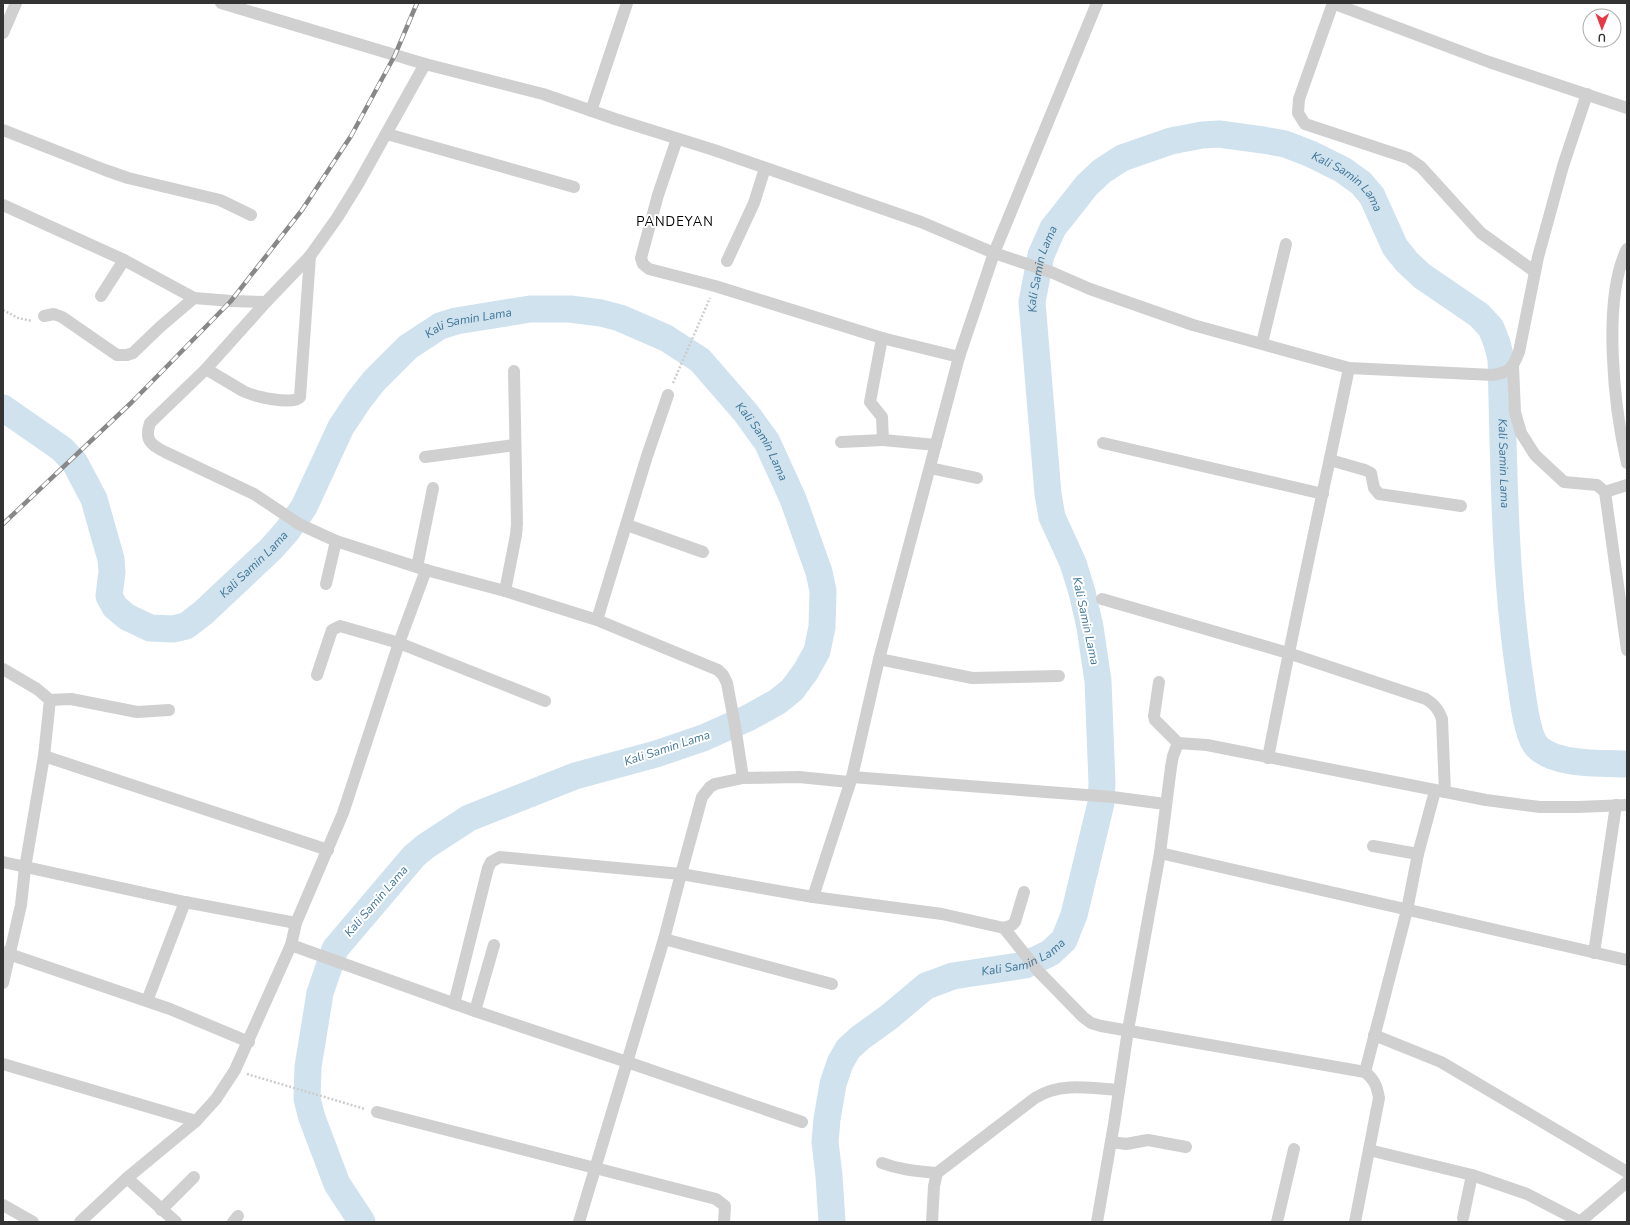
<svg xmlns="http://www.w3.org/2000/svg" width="1630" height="1225" font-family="'Nunito Sans',sans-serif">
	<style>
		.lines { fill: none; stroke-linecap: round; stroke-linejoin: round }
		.river { stroke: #cfe2ee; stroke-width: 27 }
		.path { stroke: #cdcdcd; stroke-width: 2.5; stroke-dasharray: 2 2; stroke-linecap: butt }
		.minor { stroke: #d0d0d0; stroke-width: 12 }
		.rail-casing { stroke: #888; stroke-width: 4.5 }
		.rail { stroke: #fff; stroke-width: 3; stroke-dasharray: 9; stroke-linecap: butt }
		.labels { text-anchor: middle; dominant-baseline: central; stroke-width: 4; stroke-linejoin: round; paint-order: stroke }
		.water-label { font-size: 12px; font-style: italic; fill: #3f7597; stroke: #fff }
		.quarter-label { font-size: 13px; letter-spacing: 1px; fill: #000; stroke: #fff }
	</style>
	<rect width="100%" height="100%" fill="#fff"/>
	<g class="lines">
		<!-- river -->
		<g class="river">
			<path id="s1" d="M 3,408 L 62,449 L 75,463 L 94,499 L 103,531 L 111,559 L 112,572 L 109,596 L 115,607 L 127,617 L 150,628 L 173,629 L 186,626 L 203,613 L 271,549 L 287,531 L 304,507 L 341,427 L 359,400 L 374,381 L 408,347 L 440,326 L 456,321 L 530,309 L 570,309 L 601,313 L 620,318 L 666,338 L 700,360 L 746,413 L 767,442 L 793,499 L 819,572 L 823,591 L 822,627 L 817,651 L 806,671 L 792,690 L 777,702 L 748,718 L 703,738 L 656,754 L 575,776 L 469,818 L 426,846 L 414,856 L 335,949 L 320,993 L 308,1067 L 307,1099 L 312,1118 L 337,1184 L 362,1222"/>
			<path id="s2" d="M 832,1222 L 829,1176 L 825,1142 L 827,1119 L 833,1084 L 840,1063 L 848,1049 L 860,1038 L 889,1017 L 926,986 L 953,976 L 1025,965 L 1050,953 L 1064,940 L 1074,915 L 1101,803 L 1102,783 L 1098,681 L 1090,627 L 1082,592 L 1073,563 L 1052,517 L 1048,494 L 1032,302 L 1041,255 L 1053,228 L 1087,185 L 1102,171 L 1122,158 L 1171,141 L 1202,135 L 1219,134 L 1263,140 L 1285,144 L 1311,154 L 1343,170 L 1361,183 L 1372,196 L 1395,247 L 1407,262 L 1422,276 L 1479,315 L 1491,328 L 1497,343 L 1501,359 C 1504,468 1504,577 1521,685 C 1523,700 1527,732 1535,744 C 1551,766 1603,763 1627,764"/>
		</g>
		<!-- path -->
		<g class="path">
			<path d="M 3,310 L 18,318 L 32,321"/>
			<path d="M 673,383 L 710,298"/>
			<path d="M 247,1074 L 365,1109"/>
		</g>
		<!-- minor -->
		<g class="minor">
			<path d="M 221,3 L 425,64 L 543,94 L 615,119 L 714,150 L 921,222 L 994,253 L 1051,272 L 1090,289 L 1193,325 L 1349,368 L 1493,375 C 1511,372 1513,367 1519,352 L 1538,257 L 1563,166 L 1587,94"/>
			<path d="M 1332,3 L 1489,62 L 1627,108"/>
			<path d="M 1333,3 L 1299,99 L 1298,113 L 1305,124 L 1408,158 L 1421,167 L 1481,233 L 1534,271"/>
			<path d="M 3,33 L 16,3"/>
			<path d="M 425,64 L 358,184 L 337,218 L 310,256 L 266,302 L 206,369 L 150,423 C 144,440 151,445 165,452 L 254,494 L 299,524 L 336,541 L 426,570 L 505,591 L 597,620 L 718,670 L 723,675 L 727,683 L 735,726 L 743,778"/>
			<path d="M 591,111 L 627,3"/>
			<path d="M 3,130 L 105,170 L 128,178 L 220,200 L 251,215"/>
			<path d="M 387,134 L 574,187"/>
			<path d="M 677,139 L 658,195 L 641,258 L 643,264 L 649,269 L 715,286 L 882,338 L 959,357"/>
			<path d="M 3,205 L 124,260 L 194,298 L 231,301 L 266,302"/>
			<path d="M 1627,249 C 1602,299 1614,408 1627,463"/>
			<path d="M 727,261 L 754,203 L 765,168"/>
			<path d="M 101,296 L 124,260"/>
			<path d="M 44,316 L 54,314 L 62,317 L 117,355 L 127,355 L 133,353 L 160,327 L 194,298"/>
			<path d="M 882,338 L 870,402 L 882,417 L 883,440 L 936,445"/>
			<path d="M 1262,343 L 1286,244"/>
			<path d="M 1513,366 L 1515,412 L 1521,433 L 1535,455 L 1564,482 L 1597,485 L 1605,492 L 1627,650"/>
			<path d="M 206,369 C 218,376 231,384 243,391 C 253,396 293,406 300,397 L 310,256"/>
			<path d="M 841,442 L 883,440"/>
			<path d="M 1103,443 L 1323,494"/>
			<path d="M 425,457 L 515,445"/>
			<path d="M 1330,460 L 1365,470 L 1371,473 L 1374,488 L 1379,494 L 1461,506"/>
			<path d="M 930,468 L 977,478"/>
			<path d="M 1605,492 L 1627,485"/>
			<path d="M 627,525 L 703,552"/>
			<path d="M 417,567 L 433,488"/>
			<path d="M 326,584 L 336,541"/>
			<path d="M 505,591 L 516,535 L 517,524 L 514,371"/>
			<path d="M 1102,599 L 1288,653 L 1426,699 C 1434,704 1439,709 1442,719 L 1445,792"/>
			<path d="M 597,620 L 647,456 L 668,395"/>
			<path d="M 879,659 L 972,678 L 1059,676"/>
			<path d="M 3,669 L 37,689 L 50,700 L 44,756 L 25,868 L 21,905 L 3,983"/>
			<path d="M 317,675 L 332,630 L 340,626 L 399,643 L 545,701"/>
			<path d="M 1159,682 L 1154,716 L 1155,720 L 1178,743"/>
			<path d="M 50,700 L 71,699 L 137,712 L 169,710"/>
			<path d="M 44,756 L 328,850"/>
			<path d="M 1268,758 C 1293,627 1322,498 1349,368"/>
			<path d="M 852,777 L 1112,797 L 1165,804"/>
			<path d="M 1160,853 L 1627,960"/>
			<path d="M 1418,854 L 1435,791"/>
			<path d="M 3,862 L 185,902 L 296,923"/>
			<path d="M 813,897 L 942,914 L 1004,928 L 1012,925 L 1015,922 L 1024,892"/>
			<path d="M 1004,928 L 1039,972 L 1083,1017 L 1091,1023 L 1101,1026 L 1365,1072"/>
			<path d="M 664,939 L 832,984"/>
			<path d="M 291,945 L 296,923 L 343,813 L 399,643 L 426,570"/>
			<path d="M 3,952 L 170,1009 L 249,1042"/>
			<path d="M 1594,953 L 1616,805"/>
			<path d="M 147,1001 L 185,902"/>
			<path d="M 454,1004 L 488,868 L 491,862 L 500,857 L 681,874 L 702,797 L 710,787 L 715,784 L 743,778 L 799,777 L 849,782"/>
			<path d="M 475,1011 L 494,945"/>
			<path d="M 1374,1035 L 1441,1062 L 1627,1172"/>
			<path d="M 3,1064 L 196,1121"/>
			<path d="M 377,1112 L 716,1199 L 725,1206 L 724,1222"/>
			<path d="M 1111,1142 L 1126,1144 L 1148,1140 L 1186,1147"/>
			<path d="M 1369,1150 L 1472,1175 L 1527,1194 L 1581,1222"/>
			<path d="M 882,1163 C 900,1170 917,1171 937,1173"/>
			<path d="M 127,1178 L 176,1222"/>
			<path d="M 3,1205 L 33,1222"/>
			<path d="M 161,1210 L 194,1177"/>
			<path d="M 1463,1218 L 1472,1175"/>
			<path d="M 1581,1221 L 1627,1182"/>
			<path d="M 80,1222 L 127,1178 L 196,1121 L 216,1099 L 235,1070 L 291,945 L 475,1011 L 627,1062 L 802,1122"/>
			<path d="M 233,1222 L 238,1216"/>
			<path d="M 579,1222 L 664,939 L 681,874 L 813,897 L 852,777 L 879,659 L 959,357 L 994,253 L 1097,3"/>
			<path d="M 932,1222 L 934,1186 L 937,1173 L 1035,1098 C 1060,1082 1091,1088 1119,1090"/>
			<path d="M 1097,1222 L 1114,1124 L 1128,1030 L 1160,853 L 1171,767 L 1173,756 L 1178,743 L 1207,745 L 1486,800 L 1540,807 L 1578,807 L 1627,805"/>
			<path d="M 1277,1222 L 1294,1149"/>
			<path d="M 1355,1222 L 1379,1098 C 1377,1086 1374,1079 1365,1072 L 1407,910 L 1418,854 L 1373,846"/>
		</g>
		<defs>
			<path id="rail" d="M 3,524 L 132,402 L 231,301 L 302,210 L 351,136 L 395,55 L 417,3"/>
		</defs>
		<!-- rail casing -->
		<use href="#rail" class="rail-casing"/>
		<!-- rail -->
		<use href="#rail" class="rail"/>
	</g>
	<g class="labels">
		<!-- water labels -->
		<g class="water-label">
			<text stroke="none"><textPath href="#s2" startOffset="1496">Kali Samin Lama</textPath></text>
			<text stroke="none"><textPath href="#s2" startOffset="1112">Kali Samin Lama</textPath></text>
			<text stroke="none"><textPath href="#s1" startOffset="749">Kali Samin Lama</textPath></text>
			<text stroke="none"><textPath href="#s1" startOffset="1097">Kali Samin Lama</textPath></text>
			<text stroke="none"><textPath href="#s2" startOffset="1844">Kali Samin Lama</textPath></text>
			<text stroke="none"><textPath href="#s1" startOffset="413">Kali Samin Lama</textPath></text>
			<text transform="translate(1086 621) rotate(78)">Kali Samin Lama</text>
			<text transform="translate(667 748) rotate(-18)">Kali Samin Lama</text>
			<text transform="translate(376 901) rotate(-49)">Kali Samin Lama</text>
			<text stroke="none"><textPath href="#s2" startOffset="380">Kali Samin Lama</textPath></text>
		</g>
		<!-- quarter labels -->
		<g class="quarter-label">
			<text x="675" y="222">PANDEYAN</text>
		</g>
	</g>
	<!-- border -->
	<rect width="1630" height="1225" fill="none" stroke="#333333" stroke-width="8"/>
	<!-- north arrow -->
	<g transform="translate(1602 28) rotate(181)"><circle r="19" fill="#ffffff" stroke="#adadad"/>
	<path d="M0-3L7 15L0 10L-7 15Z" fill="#e63946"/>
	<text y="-6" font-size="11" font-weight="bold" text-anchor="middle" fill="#333333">U</text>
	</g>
</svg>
